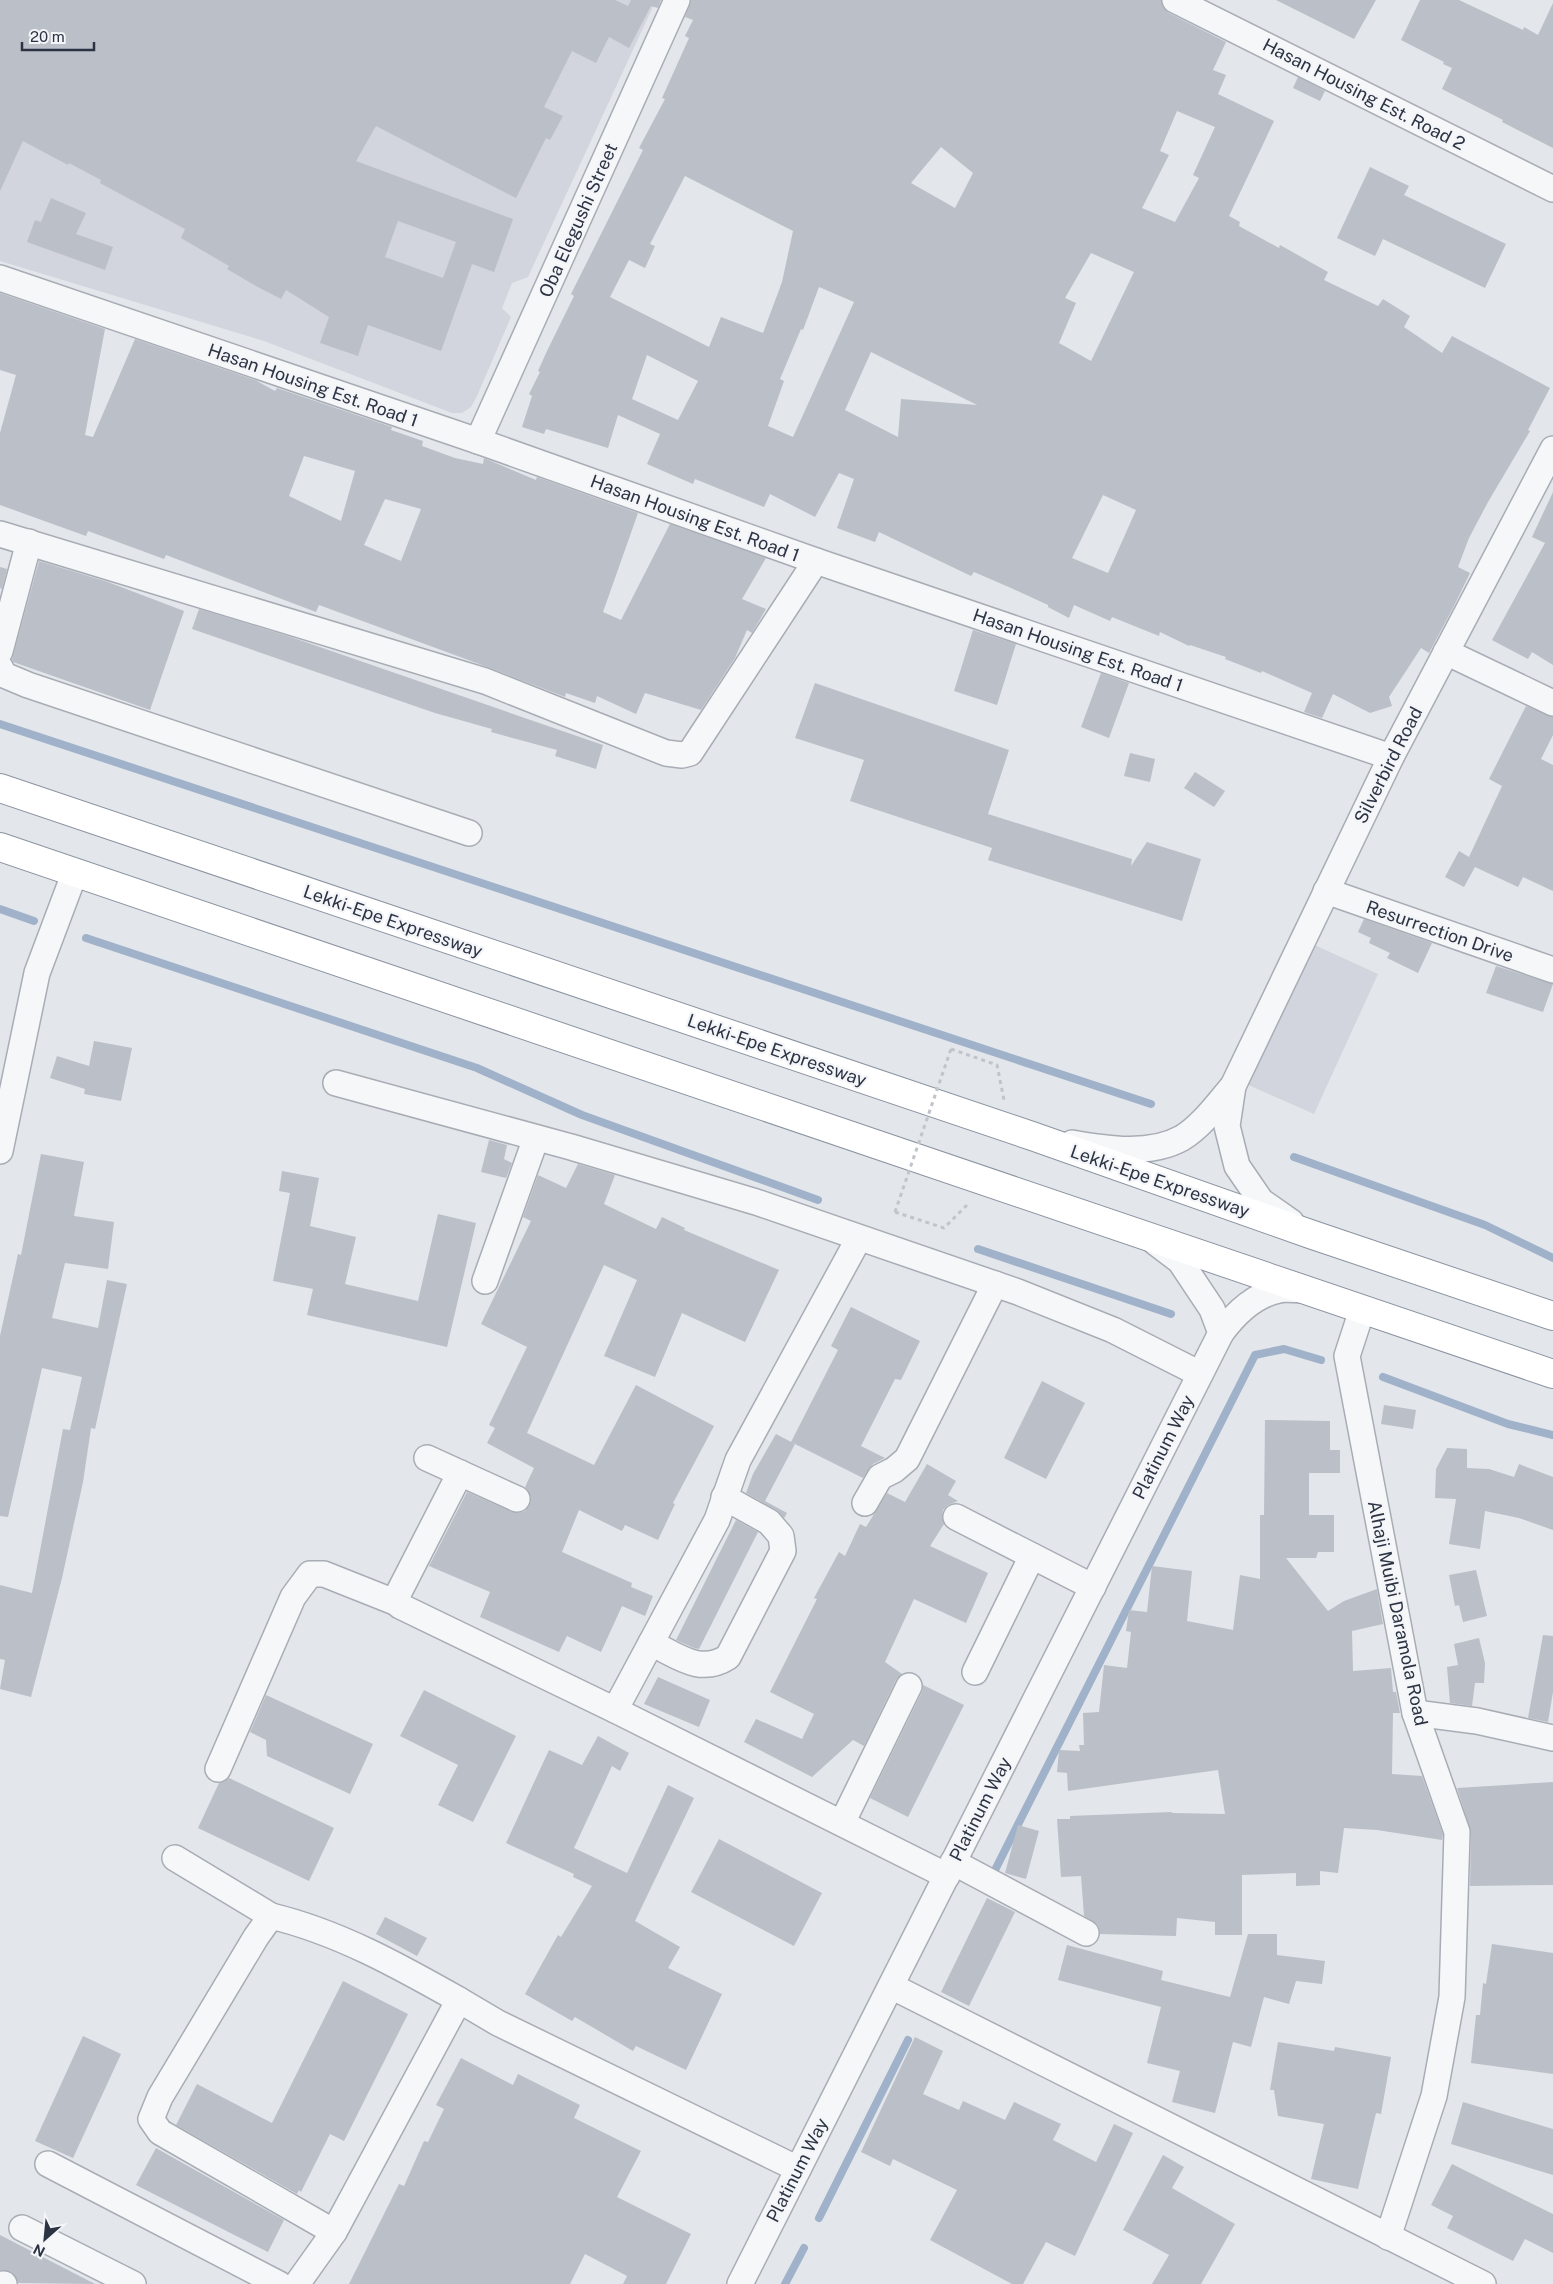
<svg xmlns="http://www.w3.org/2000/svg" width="1553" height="2284" font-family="'Public Sans',sans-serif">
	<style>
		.built { fill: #d2d5dd }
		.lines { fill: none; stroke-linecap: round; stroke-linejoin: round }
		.stream { stroke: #a0b2c9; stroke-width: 8 }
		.building { fill: #bbbfc8; fill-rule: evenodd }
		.minor-casing { stroke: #a8adb5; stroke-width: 28 }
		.highway-casing { stroke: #8b93a1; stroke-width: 30 }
		.path { stroke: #c1c4ca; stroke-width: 3; stroke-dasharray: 4 4; stroke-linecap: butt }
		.minor { stroke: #f6f7f9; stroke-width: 25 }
		.highway { stroke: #fff; stroke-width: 28 }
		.path-bridge { stroke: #c1c4ca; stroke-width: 3; stroke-dasharray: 4 4; stroke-linecap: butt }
		.labels { text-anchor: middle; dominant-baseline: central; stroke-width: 4.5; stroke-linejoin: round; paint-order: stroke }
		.street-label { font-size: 18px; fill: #2c3343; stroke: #f3f5f8 }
	</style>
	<rect width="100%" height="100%" fill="#e3e6eb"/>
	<!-- built -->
	<g class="built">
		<path d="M 0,0 L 656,0 L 528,277 L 512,283 L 502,308 L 511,317 L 477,396 L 471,407 L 462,413 L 452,413 L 264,341 L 0,261 Z"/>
		<path d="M 1308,942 L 1378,974 L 1314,1114 L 1244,1083 Z"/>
	</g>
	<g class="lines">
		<!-- stream -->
		<g class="stream">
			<path d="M 0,724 L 1151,1104"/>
			<path d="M 0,909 L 34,921"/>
			<path d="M 86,938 L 477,1068 L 582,1115 L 818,1200"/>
			<path d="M 1294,1157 L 1485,1225 L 1553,1258"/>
			<path d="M 978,1249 L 1171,1314"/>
			<path d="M 1383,1377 L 1508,1424 L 1553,1435"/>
			<path d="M 994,1872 L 1255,1355 L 1284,1349 L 1321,1360"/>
			<path d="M 819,2218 L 908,2040"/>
			<path d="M 785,2284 L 804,2248"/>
		</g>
	</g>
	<!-- building -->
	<g class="building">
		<path d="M 0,0 L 615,0 L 628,6 L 631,0 L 661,0 L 658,8 L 651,6 L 629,48 L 609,37 L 596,63 L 572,51 L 544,107 L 563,116 L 550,140 L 546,138 L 516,198 L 376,126 L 356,161 L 513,219 L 494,272 L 472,264 L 441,351 L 368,325 L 358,356 L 320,343 L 329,317 L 286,290 L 281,299 L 256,286 L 227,269 L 229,266 L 181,238 L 185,229 L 100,183 L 101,180 L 69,163 L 68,165 L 23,141 L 0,191 ZM 398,221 L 456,242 L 443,278 L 385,257 Z"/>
		<path d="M 691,0 L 1161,0 L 1163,7 L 1169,13 L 1226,42 L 1213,70 L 1226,75 L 1218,94 L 1274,121 L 1229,216 L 1240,222 L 1239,226 L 1279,248 L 1280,245 L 1328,272 L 1324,280 L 1378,306 L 1383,299 L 1410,316 L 1404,327 L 1442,353 L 1452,336 L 1550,388 L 1528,430 L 1530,431 L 1488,502 L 1469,538 L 1458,567 L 1470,573 L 1454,606 L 1429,653 L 1421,648 L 1389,697 L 1392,706 L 1370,713 L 1333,694 L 1322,718 L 1304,712 L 1312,693 L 1262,671 L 1261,673 L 1225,659 L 1226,657 L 1190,645 L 1189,646 L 1160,632 L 1159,636 L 1112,617 L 1110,621 L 1074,605 L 1069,618 L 1048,607 L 1048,605 L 1011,588 L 974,572 L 971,576 L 879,532 L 875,542 L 837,528 L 854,479 L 839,473 L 815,517 L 770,494 L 764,507 L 695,479 L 693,484 L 647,464 L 660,434 L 618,415 L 608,448 L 546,429 L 544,434 L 522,427 L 532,396 L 529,394 L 540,372 L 538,371 L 547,351 L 574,296 L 571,294 L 643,150 L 639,148 L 665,99 L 662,98 L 689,38 L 685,36 L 693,20 L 685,17 ZM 1177,111 L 1215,127 L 1193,175 L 1199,178 L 1175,222 L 1142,208 L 1169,155 L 1160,151 ZM 941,147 L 973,173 L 955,208 L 911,183 ZM 685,176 L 793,231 L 782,282 L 763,333 L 721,317 L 709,347 L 610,297 L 629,260 L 645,268 L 655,246 L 650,244 ZM 1091,253 L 1134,272 L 1091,361 L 1059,343 L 1076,303 L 1065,298 ZM 819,287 L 854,302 L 793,437 L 768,426 L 784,381 L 780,379 L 801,329 L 803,330 ZM 871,352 L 977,405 L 901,399 L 898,437 L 845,410 ZM 647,355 L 698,381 L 678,420 L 632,399 ZM 1103,495 L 1136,510 L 1108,573 L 1072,558 Z"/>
		<path d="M 1276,0 L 1376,0 L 1354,39 Z"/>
		<path d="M 1420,0 L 1459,0 L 1523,30 L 1524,27 L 1538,35 L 1553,3 L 1553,148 L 1502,122 L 1503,120 L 1442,89 L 1452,68 L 1443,64 L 1444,62 L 1401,40 Z"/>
		<path d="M 1298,77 L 1325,91 L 1320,101 L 1293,88 Z"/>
		<path d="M 1370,167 L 1409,186 L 1404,195 L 1506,244 L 1485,288 L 1383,239 L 1375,256 L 1337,238 Z"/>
		<path d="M 51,198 L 86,213 L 76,234 L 113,247 L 105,270 L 27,242 L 35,220 L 41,222 Z"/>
		<path d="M 0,293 L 105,329 L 85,435 L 93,437 L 135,339 L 255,380 L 275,391 L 277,388 L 392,427 L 391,430 L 423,441 L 422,446 L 455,458 L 483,464 L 484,458 L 536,480 L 537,477 L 638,513 L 603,612 L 621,620 L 670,524 L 766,558 L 742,599 L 766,609 L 752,633 L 747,630 L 735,658 L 701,710 L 645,693 L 636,714 L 597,696 L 595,703 L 566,693 L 565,697 L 490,668 L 319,605 L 316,612 L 166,555 L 164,559 L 88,531 L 86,536 L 0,505 L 0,433 L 16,375 L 0,370 ZM 304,456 L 355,471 L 341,521 L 289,496 ZM 385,499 L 421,509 L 401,561 L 364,545 Z"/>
		<path d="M 1553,492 L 1553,665 L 1532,652 L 1528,659 L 1492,640 L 1545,543 L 1532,537 Z"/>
		<path d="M 39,561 L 108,582 L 184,611 L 150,710 L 13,662 L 12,659 Z"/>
		<path d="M 0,567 L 7,569 L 2,589 L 0,588 Z"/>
		<path d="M 199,609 L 288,636 L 603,745 L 596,769 L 555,756 L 557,750 L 491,732 L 492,729 L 435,713 L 192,629 Z"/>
		<path d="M 973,630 L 1016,644 L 997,705 L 954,691 Z"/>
		<path d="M 1101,673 L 1129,683 L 1109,738 L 1081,727 Z"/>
		<path d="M 815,683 L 1009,750 L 988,814 L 1132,859 L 1131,866 L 1147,842 L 1201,859 L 1182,921 L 988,860 L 992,848 L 850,801 L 864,760 L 795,738 Z"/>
		<path d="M 1526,706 L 1553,717 L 1553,735 L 1541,759 L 1553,765 L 1553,891 L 1523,877 L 1518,887 L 1475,867 L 1464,887 L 1445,877 L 1459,851 L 1469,857 L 1502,786 L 1489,779 Z"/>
		<path d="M 1130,753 L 1155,759 L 1150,782 L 1124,776 Z"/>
		<path d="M 1195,772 L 1225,791 L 1214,807 L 1184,788 Z"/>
		<path d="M 1364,919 L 1432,943 L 1418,973 L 1387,958 L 1390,953 L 1369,943 L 1371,938 L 1358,932 Z"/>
		<path d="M 1496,966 L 1553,984 L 1543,1012 L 1486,993 Z"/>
		<path d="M 94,1041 L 132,1048 L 121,1101 L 84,1094 L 85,1089 L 50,1078 L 57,1056 L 89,1066 Z"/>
		<path d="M 489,1140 L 507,1145 L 504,1159 L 512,1163 L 506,1178 L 481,1172 Z"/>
		<path d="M 41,1154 L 84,1162 L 74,1216 L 114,1222 L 108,1269 L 65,1263 L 52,1318 L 98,1328 L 107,1280 L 127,1284 L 95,1429 L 91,1428 L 83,1482 L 62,1578 L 31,1697 L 0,1689 L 5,1660 L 0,1659 L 0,1585 L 32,1593 L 63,1429 L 70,1430 L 82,1377 L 42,1368 L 8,1517 L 0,1516 L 0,1336 L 18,1254 L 21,1255 Z"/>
		<path d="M 578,1164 L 615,1175 L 604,1204 L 656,1229 L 662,1217 L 685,1228 L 684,1230 L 779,1270 L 745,1342 L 682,1313 L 655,1377 L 604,1356 L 637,1280 L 604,1265 L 527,1433 L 594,1465 L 636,1385 L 714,1426 L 673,1503 L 675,1504 L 658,1540 L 625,1525 L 622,1531 L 579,1510 L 562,1552 L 632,1583 L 631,1587 L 653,1596 L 645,1616 L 622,1606 L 601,1652 L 567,1636 L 559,1652 L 480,1617 L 490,1592 L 429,1566 L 467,1492 L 512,1512 L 519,1513 L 525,1511 L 530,1504 L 531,1497 L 525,1487 L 534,1468 L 487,1443 L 495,1428 L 489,1425 L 527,1347 L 481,1324 L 531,1221 L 523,1217 L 538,1175 L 566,1188 Z"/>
		<path d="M 282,1171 L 319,1178 L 310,1226 L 356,1237 L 345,1284 L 418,1301 L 438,1214 L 476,1223 L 447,1347 L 307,1315 L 313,1289 L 273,1281 L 290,1193 L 279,1191 Z"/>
		<path d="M 851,1307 L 920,1341 L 901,1380 L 895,1379 L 861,1446 L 885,1458 L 873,1464 L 863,1478 L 791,1442 L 838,1350 L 831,1346 Z"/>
		<path d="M 1042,1381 L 1085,1403 L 1046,1479 L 1004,1458 Z"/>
		<path d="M 1384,1405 L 1416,1410 L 1413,1429 L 1381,1424 Z"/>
		<path d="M 1265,1420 L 1330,1421 L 1330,1450 L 1340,1450 L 1340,1473 L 1309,1473 L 1309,1515 L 1334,1515 L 1334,1552 L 1318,1552 L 1316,1558 L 1286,1558 L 1328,1611 L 1344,1601 L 1377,1589 L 1383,1624 L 1352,1631 L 1353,1671 L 1391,1668 L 1393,1692 L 1396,1692 L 1400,1713 L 1393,1713 L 1392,1774 L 1422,1776 L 1443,1834 L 1442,1840 L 1377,1830 L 1344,1828 L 1338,1873 L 1320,1871 L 1320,1885 L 1296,1886 L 1296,1873 L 1242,1875 L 1242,1935 L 1215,1935 L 1215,1922 L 1177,1918 L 1176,1936 L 1100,1934 L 1098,1925 L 1084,1916 L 1081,1876 L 1061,1877 L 1057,1819 L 1070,1819 L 1070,1816 L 1172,1812 L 1172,1813 L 1225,1814 L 1218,1770 L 1068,1791 L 1067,1773 L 1057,1772 L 1059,1750 L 1080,1751 L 1079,1745 L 1084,1745 L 1083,1713 L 1099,1712 L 1104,1665 L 1127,1668 L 1131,1632 L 1126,1631 L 1129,1610 L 1147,1612 L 1152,1566 L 1192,1571 L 1187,1621 L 1233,1630 L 1240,1575 L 1260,1579 L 1260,1515 L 1264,1515 Z"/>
		<path d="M 776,1434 L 795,1444 L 765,1501 L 787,1513 L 784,1518 L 776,1510 L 746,1493 L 753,1474 Z"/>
		<path d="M 1447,1448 L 1467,1449 L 1467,1468 L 1489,1469 L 1514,1477 L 1519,1464 L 1553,1477 L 1553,1530 L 1519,1518 L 1485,1511 L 1480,1549 L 1449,1544 L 1456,1499 L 1435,1498 L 1436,1469 Z"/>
		<path d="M 927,1464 L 956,1481 L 948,1495 L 958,1501 L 948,1505 L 943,1510 L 942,1517 L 944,1524 L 930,1546 L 988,1573 L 966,1623 L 914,1599 L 885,1662 L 902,1674 L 896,1680 L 864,1746 L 853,1740 L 812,1777 L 744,1742 L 756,1719 L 802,1739 L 814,1714 L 770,1692 L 817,1599 L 814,1598 L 839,1552 L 845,1556 L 860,1524 L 866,1527 L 887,1493 L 905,1502 Z"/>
		<path d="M 736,1520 L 758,1532 L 699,1649 L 694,1648 L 676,1640 Z"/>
		<path d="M 1476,1570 L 1487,1616 L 1463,1622 L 1459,1605 L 1455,1606 L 1449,1575 Z"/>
		<path d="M 1543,1635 L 1553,1636 L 1553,1692 L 1548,1722 L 1528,1718 Z"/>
		<path d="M 1479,1638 L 1485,1663 L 1484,1683 L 1475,1683 L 1472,1706 L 1450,1703 L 1447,1667 L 1458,1665 L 1454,1644 Z"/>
		<path d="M 658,1677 L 710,1700 L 699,1727 L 644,1704 Z"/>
		<path d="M 923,1685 L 964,1705 L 908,1817 L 870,1798 L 922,1692 Z"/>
		<path d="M 424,1690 L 516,1736 L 473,1822 L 438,1805 L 458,1765 L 400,1736 Z"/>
		<path d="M 266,1695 L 373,1744 L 350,1794 L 267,1756 L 266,1740 L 250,1732 Z"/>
		<path d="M 598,1736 L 629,1753 L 620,1771 L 612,1766 L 574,1848 L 627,1873 L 668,1785 L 694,1798 L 635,1921 L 680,1947 L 668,1968 L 722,1994 L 686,2070 L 636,2046 L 633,2051 L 575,2017 L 572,2021 L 525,1994 L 558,1935 L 561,1937 L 592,1886 L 573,1877 L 574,1874 L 506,1843 L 549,1750 L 582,1765 Z"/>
		<path d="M 229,1778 L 334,1828 L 309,1881 L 198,1828 L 219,1783 Z"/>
		<path d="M 1553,1782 L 1553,1885 L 1470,1886 L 1471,1832 L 1457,1788 Z"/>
		<path d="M 1018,1825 L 1039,1831 L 1026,1879 L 1005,1873 Z"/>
		<path d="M 719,1839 L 822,1893 L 794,1946 L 691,1892 Z"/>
		<path d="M 987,1898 L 1015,1912 L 969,2006 L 941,1992 Z"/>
		<path d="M 385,1917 L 427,1938 L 417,1956 L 376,1934 Z"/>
		<path d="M 1248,1934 L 1277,1934 L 1277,1955 L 1325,1961 L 1322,1984 L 1296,1981 L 1289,2004 L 1264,1997 L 1251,2047 L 1233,2042 L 1215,2113 L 1172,2102 L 1180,2071 L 1147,2063 L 1161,2007 L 1058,1980 L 1067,1945 L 1163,1971 L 1161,1980 L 1230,1997 Z"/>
		<path d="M 1492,1944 L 1553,1953 L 1553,2074 L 1471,2063 L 1476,2015 L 1480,2015 L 1483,1983 L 1486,1984 Z"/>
		<path d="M 343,1981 L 408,2014 L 344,2141 L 330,2134 L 301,2192 L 299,2190 L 297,2194 L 176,2125 L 197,2084 L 272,2123 Z"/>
		<path d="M 83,2036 L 121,2054 L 73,2158 L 35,2141 Z"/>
		<path d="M 915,2037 L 943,2051 L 923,2094 L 959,2110 L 963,2101 L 1005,2120 L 1014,2102 L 1061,2124 L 1053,2140 L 1096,2162 L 1114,2124 L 1133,2133 L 1075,2256 L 1046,2242 L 1023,2284 L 1012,2284 L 930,2240 L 957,2190 L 893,2159 L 890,2166 L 861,2152 Z"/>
		<path d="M 1278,2042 L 1334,2051 L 1335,2047 L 1391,2057 L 1381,2114 L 1376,2113 L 1358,2189 L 1311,2179 L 1324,2124 L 1278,2116 L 1274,2090 L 1270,2090 Z"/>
		<path d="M 461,2058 L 513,2085 L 518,2074 L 580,2105 L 574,2118 L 641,2151 L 617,2197 L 691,2234 L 666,2284 L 623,2284 L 627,2276 L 585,2254 L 570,2284 L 349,2284 L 399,2184 L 404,2186 L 424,2141 L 428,2142 L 444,2109 L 436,2105 Z"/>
		<path d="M 1463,2102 L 1553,2129 L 1553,2175 L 1451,2144 Z"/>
		<path d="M 156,2148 L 284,2220 L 268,2252 L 136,2185 Z"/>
		<path d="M 1163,2155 L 1184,2167 L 1172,2188 L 1235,2224 L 1201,2284 L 1152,2284 L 1169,2255 L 1123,2230 Z"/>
		<path d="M 1452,2164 L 1553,2214 L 1553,2253 L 1525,2239 L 1513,2261 L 1447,2228 L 1453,2216 L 1431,2205 Z"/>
		<path d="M 0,2235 L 95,2284 L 18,2283 L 12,2272 L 0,2270 Z"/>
	</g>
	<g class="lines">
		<defs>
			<g id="minor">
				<path d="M 1175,0 L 1553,189"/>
				<path d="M 0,278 L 478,441 L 816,561 L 1391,757"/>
				<path d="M 478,441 L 677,0"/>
				<path d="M 0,534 L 485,681 L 666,753 L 682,755 L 690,753 L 816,561"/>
				<path d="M 0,651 L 29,542"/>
				<path d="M 1446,652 L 1553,703"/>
				<path d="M 0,667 L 4,675 L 28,685 L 469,833"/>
				<path d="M 1326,891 L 1553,970"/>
				<path d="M 336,1083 L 571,1147 L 756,1202 L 1018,1292 L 1113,1330 L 1200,1374"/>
				<path d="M 1233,1086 L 1227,1126 L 1237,1166 L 1261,1201 L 1291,1222"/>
				<path d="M 1072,1143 C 1106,1149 1150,1156 1182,1138 C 1202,1126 1218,1103 1233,1086 L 1391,757 L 1553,449"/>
				<path d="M 0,1151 L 37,973 L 75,872"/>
				<path d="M 1155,1242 L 1180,1261 L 1212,1309 L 1221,1333"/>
				<path d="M 485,1281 L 536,1138"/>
				<path d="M 1362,1310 L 1347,1356 L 1415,1713 L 1457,1832 L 1452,1997 L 1434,2096 L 1388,2237"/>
				<path d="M 427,1458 L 517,1499"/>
				<path d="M 460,1473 L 396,1598 L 397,1603 L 400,1606 L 615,1710 L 947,1876"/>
				<path d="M 865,1503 L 880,1477 L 894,1470 L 907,1459 L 995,1284"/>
				<path d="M 956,1517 L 1093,1587"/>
				<path d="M 651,1643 C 678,1656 700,1675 728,1657 L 783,1551 L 781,1536 L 769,1522 L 724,1497"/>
				<path d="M 975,1672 L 1032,1556"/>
				<path d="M 615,1710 L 717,1520 L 738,1460 L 859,1238"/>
				<path d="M 1415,1713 L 1477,1721 L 1553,1738"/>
				<path d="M 218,1769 L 293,1597 L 310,1574 L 324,1574 L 397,1603"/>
				<path d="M 842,1823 L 909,1686"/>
				<path d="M 175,1858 L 271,1916"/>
				<path d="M 953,1862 L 1086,1933"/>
				<path d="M 891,1986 L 1483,2284"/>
				<path d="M 48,2164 L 279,2284"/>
				<path d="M 22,2228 L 133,2284"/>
				<path d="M 334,2232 L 160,2132 L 151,2119 L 160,2097 L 256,1937 L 271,1916 C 338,1932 399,1966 459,2000"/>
				<path d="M 3,2284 L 4,2284"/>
				<path d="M 297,2284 L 334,2232 L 459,2000 L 498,2023 L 798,2169"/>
				<path d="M 740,2284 L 1221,1333 C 1235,1314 1254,1295 1279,1290 C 1286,1288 1295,1290 1302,1290"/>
			</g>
			<g id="highway">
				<path d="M 0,788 L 1032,1136 L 1310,1234 L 1553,1316"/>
				<path d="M 0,847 L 1553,1374"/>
			</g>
		</defs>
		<!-- minor casing -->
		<use href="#minor" class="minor-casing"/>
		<!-- highway casing -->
		<use href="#highway" class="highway-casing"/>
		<!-- path -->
		<g class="path">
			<path d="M 951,1049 L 997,1065 L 1004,1100"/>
			<path d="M 895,1212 L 944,1228 L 969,1203"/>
		</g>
		<!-- minor -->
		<use href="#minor" class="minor"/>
		<!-- highway -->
		<use href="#highway" class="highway"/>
		<!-- path-bridge -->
		<path class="path-bridge" d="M 895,1212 L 951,1049"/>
	</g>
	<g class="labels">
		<!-- street labels -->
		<g class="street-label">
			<text transform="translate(1364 94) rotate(27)">Hasan Housing Est. Road 2</text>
			<text transform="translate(578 220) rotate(-66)">Oba Elegushi Street</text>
			<text transform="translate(313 385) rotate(19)">Hasan Housing Est. Road 1</text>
			<text transform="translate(695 518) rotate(20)">Hasan Housing Est. Road 1</text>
			<text transform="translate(1078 650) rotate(19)">Hasan Housing Est. Road 1</text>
			<text transform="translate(1388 765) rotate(-63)">Silverbird Road</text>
			<text transform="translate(393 921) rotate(19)">Lekki-Epe Expressway</text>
			<text transform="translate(1440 931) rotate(19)">Resurrection Drive</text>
			<text transform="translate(777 1050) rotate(19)">Lekki-Epe Expressway</text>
			<text transform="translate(1160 1181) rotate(19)">Lekki-Epe Expressway</text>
			<text transform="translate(1163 1447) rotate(-63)">Platinum Way</text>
			<text transform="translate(1398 1613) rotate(78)">Alhaji Muibi Daramola Road</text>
			<text transform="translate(980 1809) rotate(-63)">Platinum Way</text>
			<text transform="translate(797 2170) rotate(-63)">Platinum Way</text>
		</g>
	</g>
	<!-- north arrow -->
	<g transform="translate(45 2239) rotate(207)" stroke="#f3f5f8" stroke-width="4" paint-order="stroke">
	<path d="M0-4L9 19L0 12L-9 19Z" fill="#2c3343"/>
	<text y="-8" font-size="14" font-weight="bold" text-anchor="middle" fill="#2c3343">N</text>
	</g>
	<!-- scale -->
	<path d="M22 42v8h72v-8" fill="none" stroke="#2c3343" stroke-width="2.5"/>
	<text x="30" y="42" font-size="15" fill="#2c3343" stroke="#f3f5f8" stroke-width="4" paint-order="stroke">20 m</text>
</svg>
